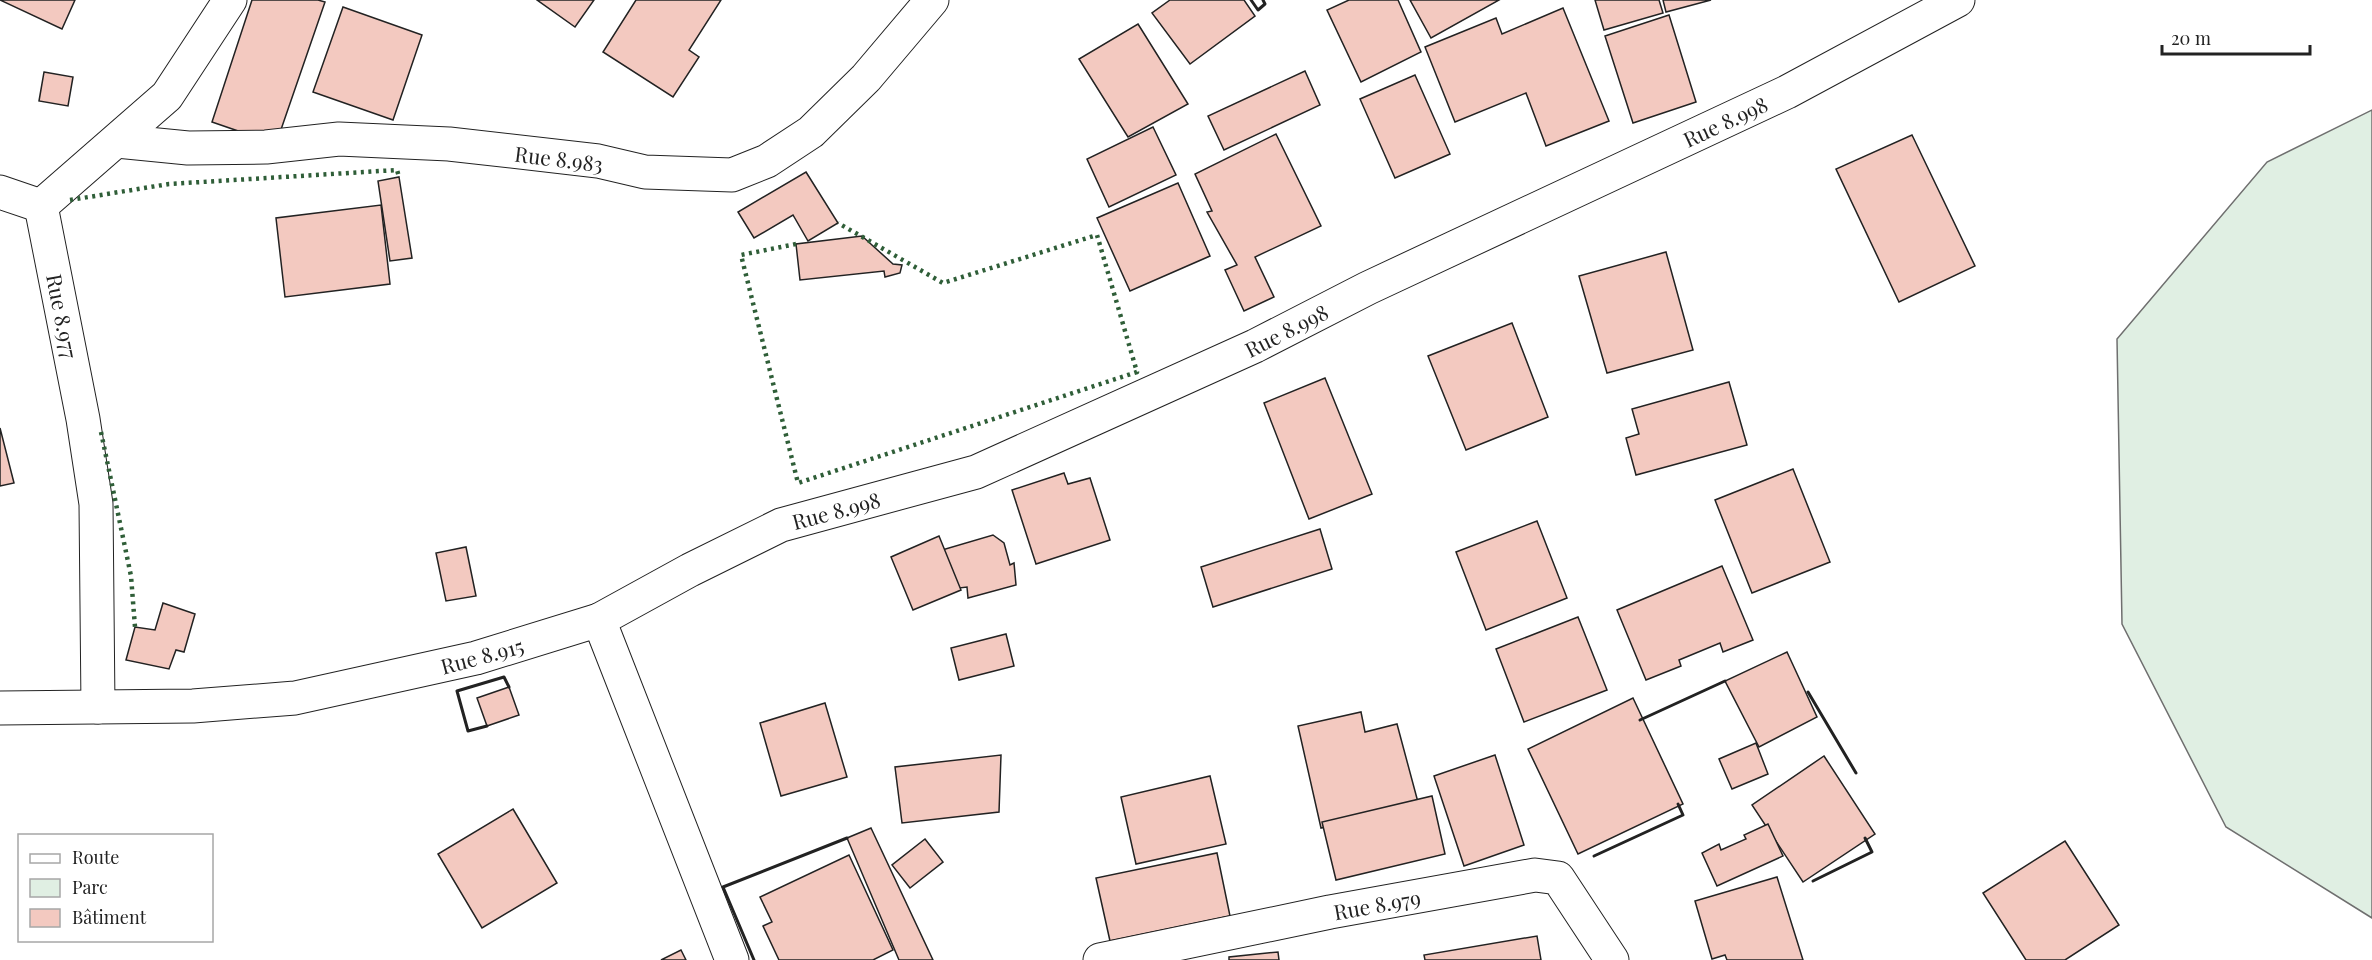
<svg xmlns="http://www.w3.org/2000/svg" width="2372" height="960" font-family="'Playfair Display',serif">
	<style>
		.green { fill: #e0efe3; stroke: #6f6f6f; stroke-width: 1.5 }
		.building { fill: #f3c9c0; stroke: #222; stroke-width: 1.5 }
		.lines { fill: none; stroke-linecap: round; stroke-linejoin: round }
		.minor-casing { stroke: #222; stroke-width: 35 }
		.minor { stroke: #fff; stroke-width: 33 }
		.hedge { stroke: #2f5e38; stroke-width: 4.5; stroke-dasharray: 3 4.5; stroke-linecap: butt }
		.wall { stroke: #222; stroke-width: 3 }
		.labels { text-anchor: middle; dominant-baseline: central; stroke-width: 4.5; stroke-linejoin: round; paint-order: stroke }
		.street-label { font-size: 21px; fill: #222; stroke: #fff }
	</style>
	<rect width="100%" height="100%" fill="#fff"/>
	<!-- green -->
	<path class="green" d="M 2372,110 L 2372,918 L 2226,827 L 2122,624 L 2117,339 L 2267,162 Z"/>
	<!-- building -->
	<g class="building">
		<path d="M 0,0 L 75,0 L 62,29 Z"/>
		<path d="M 252,0 L 318,0 L 325,2 L 276,144 L 212,122 Z"/>
		<path d="M 537,0 L 594,0 L 575,27 Z"/>
		<path d="M 636,0 L 721,0 L 689,50 L 699,57 L 673,97 L 603,52 Z"/>
		<path d="M 1170,0 L 1244,0 L 1255,16 L 1190,64 L 1152,13 Z"/>
		<path d="M 1349,0 L 1398,0 L 1421,52 L 1361,82 L 1327,10 Z"/>
		<path d="M 1410,0 L 1499,0 L 1431,38 Z"/>
		<path d="M 1595,0 L 1659,0 L 1663,13 L 1604,30 Z"/>
		<path d="M 1663,0 L 1711,0 L 1666,12 Z"/>
		<path d="M 343,7 L 422,35 L 393,120 L 313,92 Z"/>
		<path d="M 1563,8 L 1609,121 L 1546,146 L 1526,93 L 1455,122 L 1425,47 L 1496,18 L 1502,34 Z"/>
		<path d="M 1669,15 L 1696,102 L 1633,123 L 1605,36 Z"/>
		<path d="M 1138,24 L 1188,104 L 1128,137 L 1079,59 Z"/>
		<path d="M 1305,71 L 1320,105 L 1224,150 L 1208,116 Z"/>
		<path d="M 44,72 L 73,77 L 68,106 L 39,101 Z"/>
		<path d="M 1415,75 L 1450,154 L 1395,178 L 1360,99 Z"/>
		<path d="M 1153,127 L 1176,175 L 1109,207 L 1087,159 Z"/>
		<path d="M 1276,134 L 1321,226 L 1255,257 L 1274,297 L 1244,311 L 1225,270 L 1237,265 L 1207,212 L 1212,211 L 1195,174 Z"/>
		<path d="M 1912,135 L 1975,266 L 1899,302 L 1836,169 Z"/>
		<path d="M 806,172 L 838,223 L 808,241 L 793,215 L 754,238 L 738,212 Z"/>
		<path d="M 399,177 L 412,258 L 390,261 L 378,181 Z"/>
		<path d="M 1178,183 L 1210,256 L 1130,291 L 1097,218 Z"/>
		<path d="M 381,205 L 390,284 L 285,297 L 276,218 Z"/>
		<path d="M 862,236 L 893,264 L 902,265 L 900,273 L 885,277 L 884,271 L 800,280 L 796,244 Z"/>
		<path d="M 1666,252 L 1693,350 L 1607,373 L 1579,276 Z"/>
		<path d="M 1512,323 L 1548,417 L 1466,450 L 1428,356 Z"/>
		<path d="M 1325,378 L 1372,494 L 1309,519 L 1264,403 Z"/>
		<path d="M 1729,382 L 1747,445 L 1636,475 L 1626,438 L 1639,434 L 1632,409 Z"/>
		<path d="M 0,428 L 14,483 L 0,486 Z"/>
		<path d="M 1793,469 L 1830,562 L 1752,593 L 1715,500 Z"/>
		<path d="M 1064,473 L 1068,484 L 1090,478 L 1110,540 L 1036,564 L 1012,490 Z"/>
		<path d="M 1537,521 L 1567,598 L 1486,630 L 1456,552 Z"/>
		<path d="M 1320,529 L 1332,569 L 1213,607 L 1201,567 Z"/>
		<path d="M 993,535 L 1004,543 L 1010,565 L 1014,563 L 1016,585 L 968,598 L 967,587 L 951,589 L 942,550 Z"/>
		<path d="M 939,536 L 961,590 L 913,610 L 891,557 Z"/>
		<path d="M 466,547 L 476,596 L 446,601 L 436,553 Z"/>
		<path d="M 1722,566 L 1753,640 L 1723,652 L 1720,643 L 1679,660 L 1681,666 L 1646,680 L 1617,610 Z"/>
		<path d="M 163,603 L 195,614 L 184,652 L 176,650 L 169,669 L 126,660 L 135,627 L 155,630 Z"/>
		<path d="M 1578,617 L 1607,690 L 1524,722 L 1496,649 Z"/>
		<path d="M 1006,634 L 1014,666 L 959,680 L 951,648 Z"/>
		<path d="M 1787,652 L 1817,717 L 1759,747 L 1725,681 Z"/>
		<path d="M 509,687 L 519,715 L 487,726 L 477,698 Z"/>
		<path d="M 1633,698 L 1683,804 L 1578,854 L 1528,749 Z"/>
		<path d="M 825,703 L 847,777 L 781,796 L 760,723 Z"/>
		<path d="M 1361,712 L 1365,732 L 1397,724 L 1419,806 L 1321,828 L 1298,726 Z"/>
		<path d="M 1756,743 L 1768,774 L 1732,789 L 1719,759 Z"/>
		<path d="M 1001,755 L 999,812 L 902,823 L 895,767 Z"/>
		<path d="M 1495,755 L 1524,845 L 1464,866 L 1434,776 Z"/>
		<path d="M 1824,756 L 1875,834 L 1803,882 L 1752,805 Z"/>
		<path d="M 1210,776 L 1226,844 L 1136,864 L 1121,797 Z"/>
		<path d="M 1432,796 L 1445,854 L 1336,880 L 1322,822 Z"/>
		<path d="M 513,809 L 557,883 L 482,928 L 438,854 Z"/>
		<path d="M 1768,824 L 1783,856 L 1717,886 L 1702,853 L 1719,844 L 1721,850 L 1746,839 L 1744,835 Z"/>
		<path d="M 871,828 L 933,960 L 899,960 L 847,838 Z"/>
		<path d="M 925,839 L 943,862 L 910,888 L 892,865 Z"/>
		<path d="M 2065,841 L 2119,925 L 2065,960 L 2026,960 L 1983,893 Z"/>
		<path d="M 1217,853 L 1230,916 L 1110,941 L 1096,878 Z"/>
		<path d="M 849,855 L 893,950 L 873,960 L 779,960 L 763,926 L 772,922 L 760,897 Z"/>
		<path d="M 1777,877 L 1803,960 L 1727,960 L 1725,955 L 1712,959 L 1695,901 Z"/>
		<path d="M 1537,936 L 1541,960 L 1425,960 L 1424,955 Z"/>
		<path d="M 681,950 L 686,960 L 661,960 Z"/>
		<path d="M 1278,952 L 1279,960 L 1229,960 L 1229,957 Z"/>
	</g>
	<g class="lines">
		<defs>
			<g id="minor">
				<path d="M 117,141 L 188,148 L 266,147 L 339,139 L 449,144 L 598,161 L 645,172 L 732,175 L 767,161 L 811,132 L 866,78 L 932,0"/>
				<path d="M 0,192 L 41,206"/>
				<path d="M 599,620 L 690,570 L 781,525 L 976,472 L 1255,346 L 1368,288 L 1787,92 L 1958,0"/>
				<path d="M 98,707 L 96,504 L 83,419 L 41,206 L 167,96 L 230,0"/>
				<path d="M 0,708 L 193,706 L 295,698 L 476,658 L 599,620 L 732,960"/>
				<path d="M 1100,960 L 1330,912 L 1535,875 L 1558,878 L 1612,960"/>
			</g>
		</defs>
		<!-- minor casing -->
		<use href="#minor" class="minor-casing"/>
		<!-- minor -->
		<use href="#minor" class="minor"/>
		<!-- hedge -->
		<g class="hedge">
			<path d="M 70,200 L 169,184 L 397,170 L 399,177"/>
			<path d="M 796,244 L 741,255 L 798,483 L 1137,372 L 1097,235 L 943,283 L 838,223"/>
			<path d="M 101,432 L 131,576 L 135,627"/>
		</g>
		<!-- wall -->
		<g class="wall">
			<path d="M 1251,0 L 1258,10 L 1265,4 L 1263,0"/>
			<path d="M 1808,692 L 1856,773"/>
			<path d="M 1640,720 L 1725,681"/>
			<path d="M 487,726 L 468,731 L 457,691 L 504,677 L 509,687"/>
			<path d="M 1594,856 L 1683,815 L 1678,804"/>
			<path d="M 1813,881 L 1872,852 L 1865,838"/>
			<path d="M 754,960 L 723,887 L 847,838"/>
		</g>
	</g>
	<g class="labels">
		<!-- street labels -->
		<g class="street-label">
			<text transform="translate(1725 121) rotate(-25)">Rue 8.998</text>
			<text transform="translate(559 158) rotate(7)">Rue 8.983</text>
			<text transform="translate(63 316) rotate(79)">Rue 8.977</text>
			<text transform="translate(1286 330) rotate(-27)">Rue 8.998</text>
			<text transform="translate(836 510) rotate(-15)">Rue 8.998</text>
			<text transform="translate(482 655) rotate(-15)">Rue 8.915</text>
			<text transform="translate(1377 904) rotate(-10)">Rue 8.979</text>
		</g>
	</g>
	<!-- legend -->
	<rect x="18" y="834" width="195" height="108" fill="#ffffff" stroke="#a7a7a7" stroke-width="1.5"/>
	<rect x="30" y="854" width="30" height="9" fill="#ffffff" stroke="#a7a7a7" stroke-width="1.5"/>
	<text x="72" y="864" font-size="18" fill="#222222">Route</text>
	<rect x="30" y="879" width="30" height="18" fill="#e0efe3" stroke="#a7a7a7" stroke-width="1.5"/>
	<text x="72" y="894" font-size="18" fill="#222222">Parc</text>
	<rect x="30" y="909" width="30" height="18" fill="#f3c9c0" stroke="#a7a7a7" stroke-width="1.5"/>
	<text x="72" y="924" font-size="18" fill="#222222">Bâtiment</text>
	<!-- scale -->
	<path d="M2162 45v9h148v-9" fill="none" stroke="#222222" stroke-width="3"/>
	<text x="2171" y="45" font-size="18" fill="#222222" stroke="#ffffff" stroke-width="4.5" paint-order="stroke">20 m</text>
</svg>
